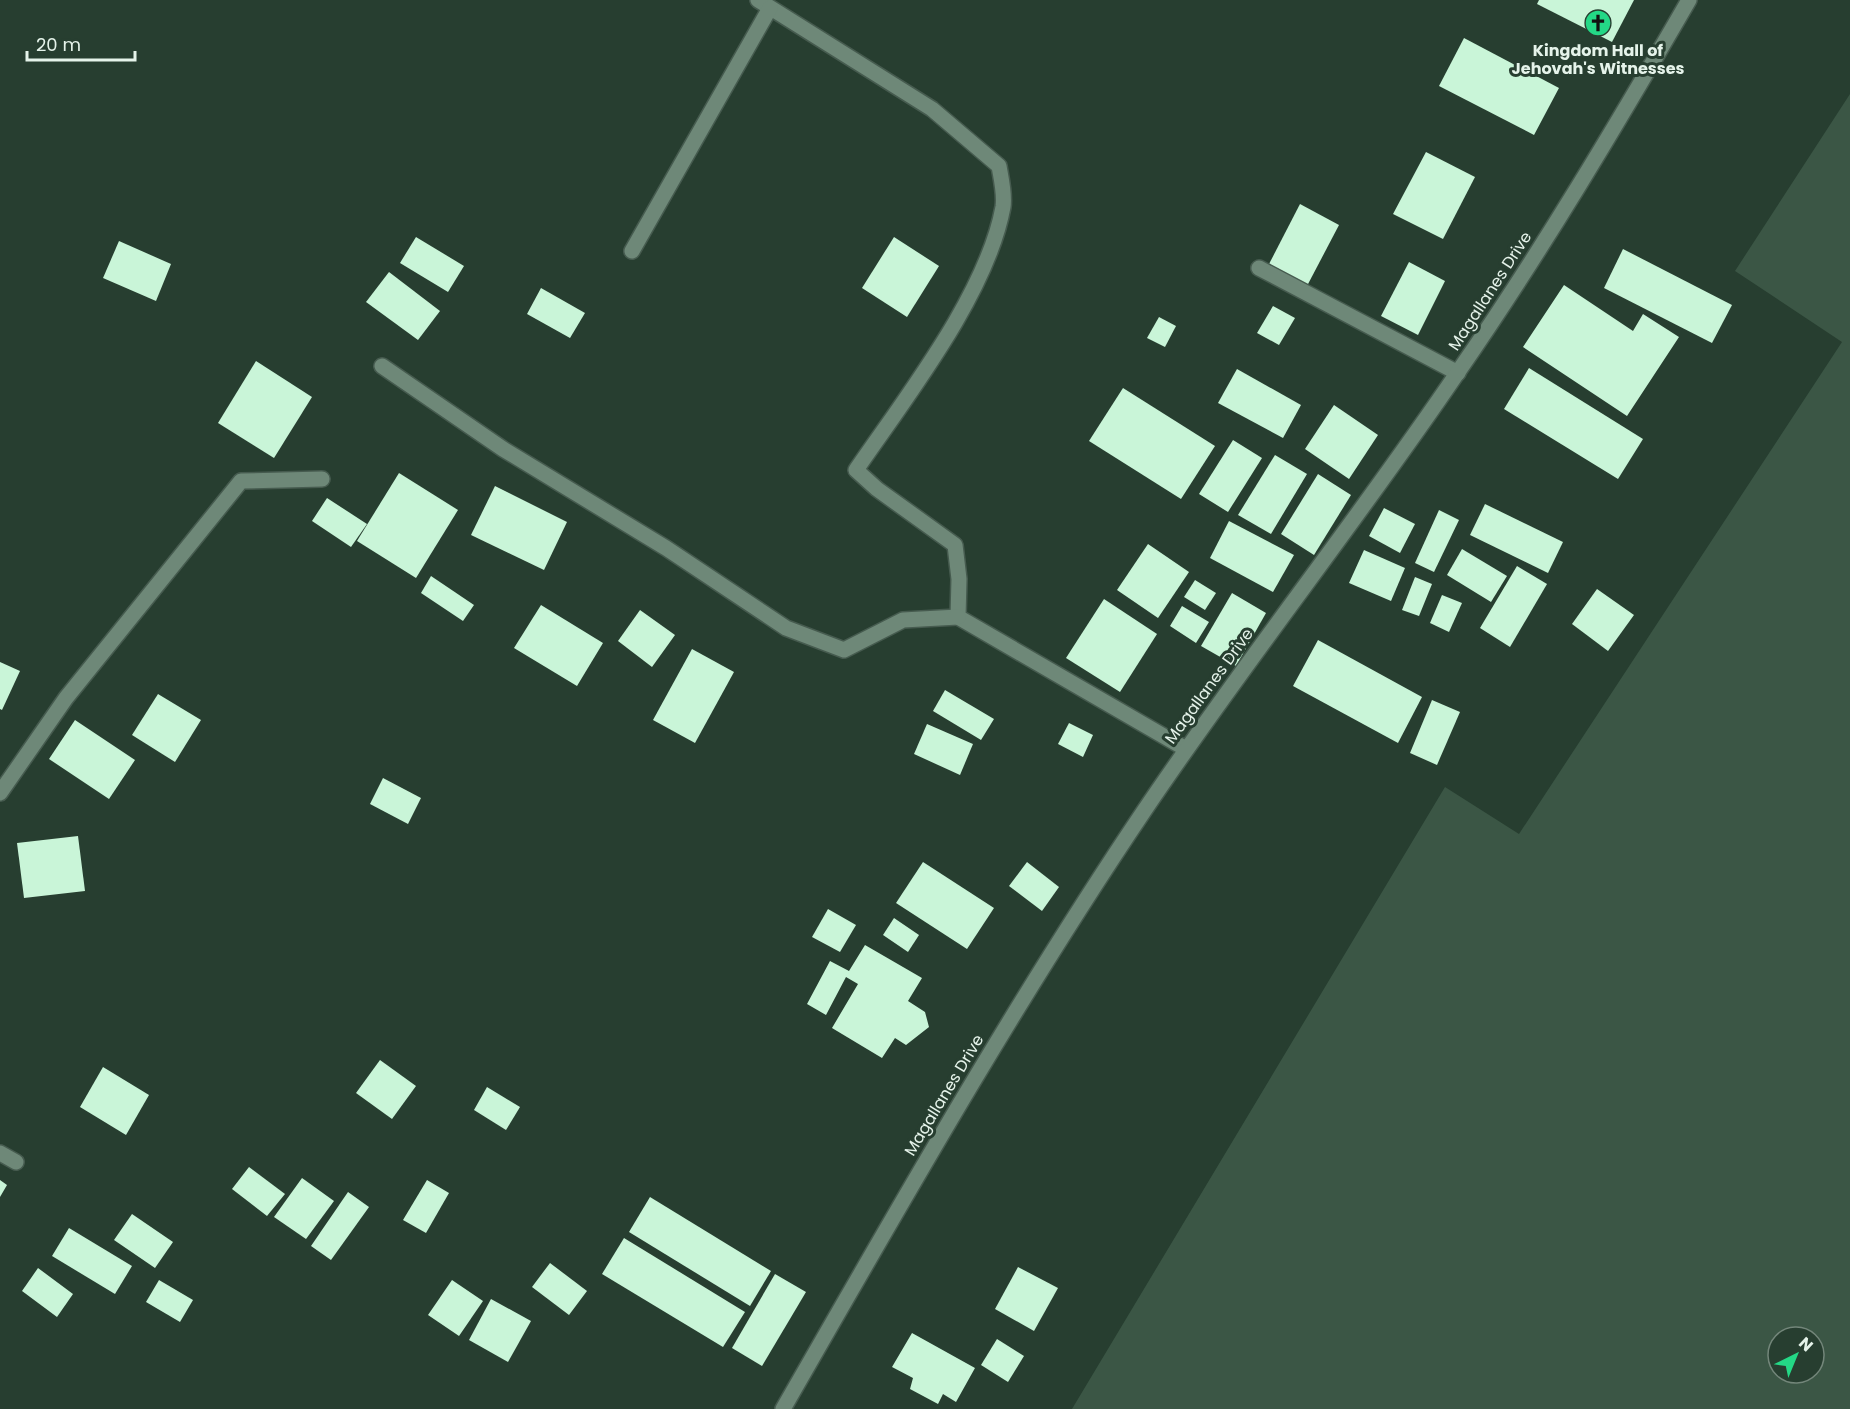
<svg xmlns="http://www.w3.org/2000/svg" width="1850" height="1409" font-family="Poppins,sans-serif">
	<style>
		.green { fill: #3b5645; fill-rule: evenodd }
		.building { fill: #c9f5d8 }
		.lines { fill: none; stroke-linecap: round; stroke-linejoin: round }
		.minor-casing { stroke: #465b4f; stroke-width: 18 }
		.minor { stroke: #6e8878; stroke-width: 15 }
		.labels { text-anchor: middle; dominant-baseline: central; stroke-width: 6; stroke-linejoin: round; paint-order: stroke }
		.poi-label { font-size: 16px; font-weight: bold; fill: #e5f3ea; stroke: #273e30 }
		.street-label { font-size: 16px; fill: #e5f3ea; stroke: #273e30 }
	</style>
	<rect width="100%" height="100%" fill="#273e30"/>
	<!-- green -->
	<path class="green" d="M 1850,94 L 1850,1409 L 1072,1409 L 1445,787 L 1519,834 L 1842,342 L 1735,271 ZM 1778,1337 L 1814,1337 L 1814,1373 L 1778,1373 Z"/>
	<!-- building -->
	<g class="building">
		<path d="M 1539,0 L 1634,0 L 1612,42 L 1537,4 Z"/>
		<path d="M 1464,38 L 1559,88 L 1534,135 L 1439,86 Z"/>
		<path d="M 1426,152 L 1475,177 L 1443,239 L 1393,214 Z"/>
		<path d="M 1300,204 L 1339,225 L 1307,286 L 1268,266 Z"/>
		<path d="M 416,237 L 464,266 L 448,292 L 400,263 Z"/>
		<path d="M 894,237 L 939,266 L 907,317 L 862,288 Z"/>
		<path d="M 119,241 L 171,264 L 156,301 L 103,278 Z"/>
		<path d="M 1623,249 L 1732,305 L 1712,343 L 1604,288 Z"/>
		<path d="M 1409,262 L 1445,281 L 1418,335 L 1381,316 Z"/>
		<path d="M 389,272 L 440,311 L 418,340 L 366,302 Z"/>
		<path d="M 1564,285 L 1633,331 L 1643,314 L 1679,337 L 1627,416 L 1523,347 Z"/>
		<path d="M 541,288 L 585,313 L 570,338 L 527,314 Z"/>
		<path d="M 1273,306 L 1295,318 L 1279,345 L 1257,333 Z"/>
		<path d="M 1159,317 L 1176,326 L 1165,347 L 1147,338 Z"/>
		<path d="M 256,361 L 312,397 L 274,458 L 218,423 Z"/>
		<path d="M 1529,368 L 1643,439 L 1618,479 L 1504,409 Z"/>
		<path d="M 1237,369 L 1301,405 L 1283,438 L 1218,403 Z"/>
		<path d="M 1123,388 L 1215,446 L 1181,499 L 1089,441 Z"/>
		<path d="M 1334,405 L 1378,435 L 1349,479 L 1305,449 Z"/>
		<path d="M 1233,440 L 1262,458 L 1228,512 L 1199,494 Z"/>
		<path d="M 1275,455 L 1307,474 L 1271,534 L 1238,515 Z"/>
		<path d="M 399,473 L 458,510 L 416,578 L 357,541 Z"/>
		<path d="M 1318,474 L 1351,495 L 1314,555 L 1281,534 Z"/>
		<path d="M 495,486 L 567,522 L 544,570 L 471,535 Z"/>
		<path d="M 327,498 L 367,524 L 351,547 L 312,521 Z"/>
		<path d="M 1485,504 L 1563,542 L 1548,573 L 1470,535 Z"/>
		<path d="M 1384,508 L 1415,524 L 1400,553 L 1369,536 Z"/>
		<path d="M 1439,510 L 1459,520 L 1434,572 L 1415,563 Z"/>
		<path d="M 1229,521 L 1294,555 L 1273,592 L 1210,558 Z"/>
		<path d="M 1148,544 L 1189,572 L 1158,618 L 1117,590 Z"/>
		<path d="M 1462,549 L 1507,576 L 1491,602 L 1447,575 Z"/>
		<path d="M 1364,550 L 1405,568 L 1391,601 L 1349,583 Z"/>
		<path d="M 1517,566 L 1547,584 L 1510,647 L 1480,628 Z"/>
		<path d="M 431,576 L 474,605 L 463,621 L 421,593 Z"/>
		<path d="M 1415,577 L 1432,584 L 1419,616 L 1402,610 Z"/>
		<path d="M 1195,580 L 1216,593 L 1205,610 L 1184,597 Z"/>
		<path d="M 1597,589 L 1634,615 L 1608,651 L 1572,624 Z"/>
		<path d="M 1232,593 L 1266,613 L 1236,666 L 1201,646 Z"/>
		<path d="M 1442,595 L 1462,603 L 1449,632 L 1430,623 Z"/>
		<path d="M 1104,599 L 1157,634 L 1120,692 L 1066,658 Z"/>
		<path d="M 541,605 L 603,643 L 577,686 L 514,648 Z"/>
		<path d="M 1182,606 L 1209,622 L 1196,643 L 1170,626 Z"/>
		<path d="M 640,610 L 675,635 L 652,667 L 618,641 Z"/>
		<path d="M 1318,640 L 1422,697 L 1398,743 L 1293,686 Z"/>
		<path d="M 692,649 L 734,672 L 695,743 L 653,720 Z"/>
		<path d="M 0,662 L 20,671 L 2,710 L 0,709 Z"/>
		<path d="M 945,690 L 994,719 L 981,740 L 933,711 Z"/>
		<path d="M 158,694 L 201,720 L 175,762 L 132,735 Z"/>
		<path d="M 1432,700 L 1460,712 L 1437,765 L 1410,753 Z"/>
		<path d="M 75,720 L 135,760 L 109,799 L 49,759 Z"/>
		<path d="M 1069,723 L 1093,735 L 1083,757 L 1058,744 Z"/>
		<path d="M 927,724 L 973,744 L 960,775 L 914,754 Z"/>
		<path d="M 383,778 L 421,798 L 408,824 L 370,804 Z"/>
		<path d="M 78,836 L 85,891 L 24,898 L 17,843 Z"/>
		<path d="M 923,862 L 994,908 L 967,949 L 896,903 Z"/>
		<path d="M 1027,862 L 1059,887 L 1042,911 L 1009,886 Z"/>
		<path d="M 828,909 L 856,925 L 840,952 L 812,937 Z"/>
		<path d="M 894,918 L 919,935 L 908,952 L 883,935 Z"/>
		<path d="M 865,945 L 922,978 L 908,1001 L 925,1012 L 929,1027 L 906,1045 L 895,1038 L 882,1058 L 832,1028 L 858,984 L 846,977 L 826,1015 L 807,1004 L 830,961 L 849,971 Z"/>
		<path d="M 380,1060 L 416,1086 L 392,1119 L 356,1093 Z"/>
		<path d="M 103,1067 L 149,1095 L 126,1135 L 80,1107 Z"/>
		<path d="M 487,1087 L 520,1107 L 506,1130 L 474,1110 Z"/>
		<path d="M 249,1167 L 285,1194 L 267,1216 L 232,1189 Z"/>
		<path d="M 302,1178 L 334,1201 L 306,1239 L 274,1217 Z"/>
		<path d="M 0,1180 L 7,1185 L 0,1197 Z"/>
		<path d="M 427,1180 L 449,1193 L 426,1233 L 403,1220 Z"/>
		<path d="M 348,1192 L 369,1207 L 331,1260 L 311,1246 Z"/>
		<path d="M 650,1197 L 771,1271 L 750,1306 L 629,1232 Z"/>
		<path d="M 132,1214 L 173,1242 L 155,1268 L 114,1240 Z"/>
		<path d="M 69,1228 L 132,1266 L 115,1294 L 52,1256 Z"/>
		<path d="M 624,1238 L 745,1312 L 723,1347 L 602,1274 Z"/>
		<path d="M 550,1263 L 587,1291 L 569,1315 L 532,1287 Z"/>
		<path d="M 1018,1267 L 1058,1288 L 1034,1331 L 995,1309 Z"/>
		<path d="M 38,1268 L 73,1294 L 57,1317 L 22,1291 Z"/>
		<path d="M 775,1274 L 806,1292 L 762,1366 L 732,1348 Z"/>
		<path d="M 159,1280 L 193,1300 L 180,1322 L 146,1302 Z"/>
		<path d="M 452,1280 L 483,1301 L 459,1336 L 428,1315 Z"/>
		<path d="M 491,1299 L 531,1321 L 508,1362 L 469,1340 Z"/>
		<path d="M 912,1333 L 975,1368 L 956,1402 L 943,1394 L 938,1404 L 910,1389 L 913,1378 L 892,1367 Z"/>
		<path d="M 997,1339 L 1024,1356 L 1008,1382 L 981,1365 Z"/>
	</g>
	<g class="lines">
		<defs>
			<g id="minor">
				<path d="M 758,0 L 932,109 L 999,166 C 1001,178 1005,194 1003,207 C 987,294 906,397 856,470 L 877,489 L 955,545 L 959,579 L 958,617 L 1186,749"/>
				<path d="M 632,251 L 770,8"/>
				<path d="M 1259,268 L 1458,373"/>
				<path d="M 382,366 L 503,449 L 666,548 L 786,628 L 844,650 L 903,620 L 958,617"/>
				<path d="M 0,793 L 66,698 L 241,481 L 322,479"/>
				<path d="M 0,1153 L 16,1162"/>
				<path d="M 783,1409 C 899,1207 1014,1004 1144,811 C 1245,661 1357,521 1458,372 C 1541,252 1616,126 1689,0"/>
			</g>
		</defs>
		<!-- minor casing -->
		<use href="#minor" class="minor-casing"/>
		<!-- minor -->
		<use href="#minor" class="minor"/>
	</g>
	<!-- icons -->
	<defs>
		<symbol id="church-disc" viewBox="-11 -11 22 22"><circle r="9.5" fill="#24d886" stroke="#273e30"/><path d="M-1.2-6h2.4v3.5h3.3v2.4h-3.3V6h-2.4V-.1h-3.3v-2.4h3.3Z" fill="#111"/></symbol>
	</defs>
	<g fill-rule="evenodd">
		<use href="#church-disc" x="1583" y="8" width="30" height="30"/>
	</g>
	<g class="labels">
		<!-- poi labels -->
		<g class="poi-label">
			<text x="1598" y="50">Kingdom Hall of<tspan x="1598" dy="18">Jehovah's Witnesses</tspan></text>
		</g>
		<!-- street labels -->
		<g class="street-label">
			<text transform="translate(1490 291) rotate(-57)">Magallanes Drive</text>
			<text transform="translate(1209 686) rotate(-54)">Magallanes Drive</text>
			<text transform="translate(944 1095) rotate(-59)">Magallanes Drive</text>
		</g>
	</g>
	<!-- north arrow -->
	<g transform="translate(1796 1355) rotate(43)"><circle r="28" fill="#273e30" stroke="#73867a" stroke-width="1.5"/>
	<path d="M0-4.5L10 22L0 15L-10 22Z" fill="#24d886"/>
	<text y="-9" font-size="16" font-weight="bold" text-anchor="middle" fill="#e5f3ea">N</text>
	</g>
	<!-- scale -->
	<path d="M27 51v9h108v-9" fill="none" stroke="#e5f3ea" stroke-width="3"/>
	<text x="36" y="51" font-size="18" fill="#e5f3ea" stroke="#273e30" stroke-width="4.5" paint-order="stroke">20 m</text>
</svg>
